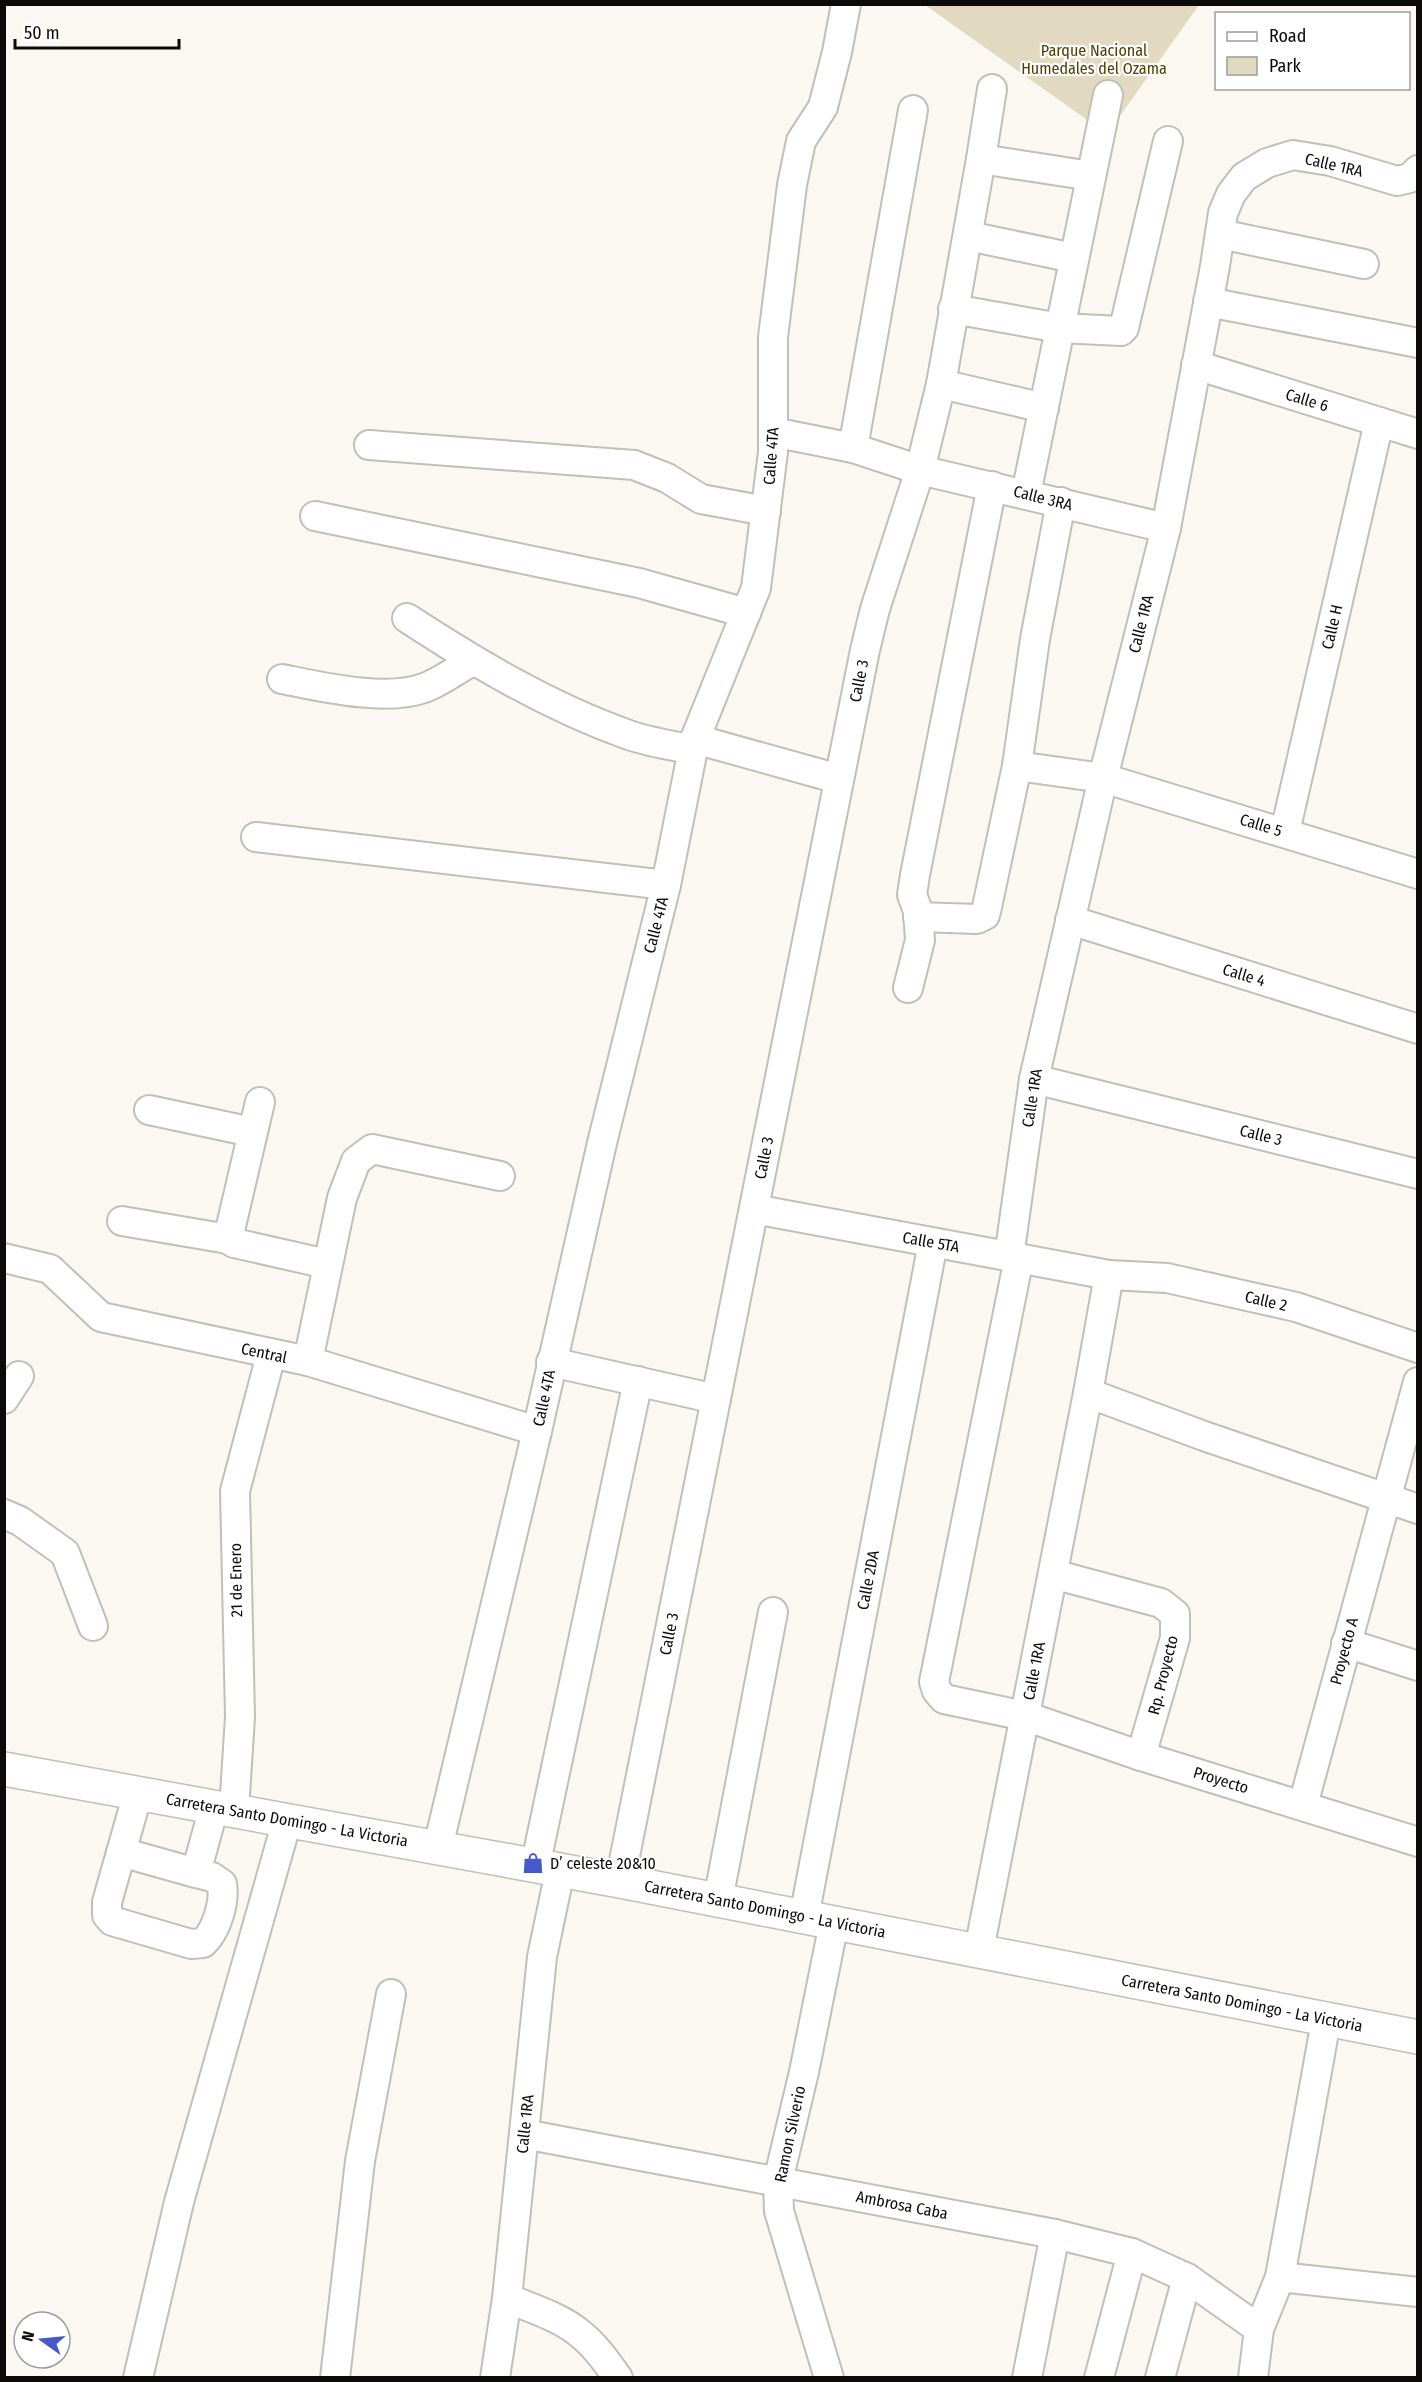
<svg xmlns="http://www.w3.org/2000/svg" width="1422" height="2382" font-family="'Fira Sans Condensed',sans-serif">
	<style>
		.green { fill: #e2d9c1 }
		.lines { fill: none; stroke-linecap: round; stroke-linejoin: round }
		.minor-casing { stroke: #c2bfb8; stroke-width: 32 }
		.major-casing { stroke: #c2bfb8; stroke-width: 36 }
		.minor { stroke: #fff; stroke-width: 28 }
		.major { stroke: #fff; stroke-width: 33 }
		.labels { text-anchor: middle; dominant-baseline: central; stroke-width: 4.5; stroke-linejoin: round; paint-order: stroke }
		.park-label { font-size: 16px; fill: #503f00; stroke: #fff }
		.street-label { font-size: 16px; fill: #0c0b09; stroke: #fff }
		.poi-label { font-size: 16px; fill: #0c0b09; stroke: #fff; text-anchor: start }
	</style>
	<rect width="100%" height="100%" fill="#faf8f0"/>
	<!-- green -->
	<path class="green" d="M 925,5 L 1199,5 L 1107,134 Z"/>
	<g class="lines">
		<defs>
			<g id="minor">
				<path d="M 981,159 L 1091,176"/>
				<path d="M 1220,234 L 1364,264"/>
				<path d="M 968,236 L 1074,258"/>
				<path d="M 1208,302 L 1418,343"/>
				<path d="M 953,309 L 1060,328 L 1121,331 L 1124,328 L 1168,141"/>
				<path d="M 1196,365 L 1418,434"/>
				<path d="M 941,384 L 1044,408"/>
				<path d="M 773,432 L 853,448 L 920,470 L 1166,528"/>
				<path d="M 369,445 L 634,465 L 667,478 L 701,499 L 766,511"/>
				<path d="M 853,448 L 913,110"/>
				<path d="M 1026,494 L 1108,95"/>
				<path d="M 315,516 L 639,583 L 746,613"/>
				<path d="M 407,618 C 476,663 548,706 626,734 C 647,742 671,745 693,750"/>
				<path d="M 282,679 C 322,687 386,702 424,688 C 441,682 457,669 473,661"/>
				<path d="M 695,739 L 839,779"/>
				<path d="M 1017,766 L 1103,778 L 1418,874"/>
				<path d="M 1285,832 L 1379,422"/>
				<path d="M 256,837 L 666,885"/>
				<path d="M 918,917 L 977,919 L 985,915 L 987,907 L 1017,766 L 1035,639 L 1061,502"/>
				<path d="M 1070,920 L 1418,1029"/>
				<path d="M 908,988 L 920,940 L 918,911 L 912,895 L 915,875 L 992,486"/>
				<path d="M 1034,1079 L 1418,1174"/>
				<path d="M 260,1102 L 228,1239 L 234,1243 L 327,1264"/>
				<path d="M 149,1110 L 252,1132"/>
				<path d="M 754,1209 L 1109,1275 L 1167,1278 L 1296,1307 L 1418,1348"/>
				<path d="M 122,1221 L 228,1239"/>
				<path d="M 1009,1257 L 1034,1079 L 1103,778 L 1166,528 L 1215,266 L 1223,213 L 1231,194 L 1244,177 L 1267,163 L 1293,155 L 1330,161 L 1397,181 L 1410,178 L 1418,170"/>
				<path d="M 4,1258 L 50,1269 L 101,1317 L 308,1361 L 537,1431"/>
				<path d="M 1019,1258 L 934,1682 L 937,1691 L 944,1699 L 1025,1716 L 1141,1756 L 1418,1842"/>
				<path d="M 308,1361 L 342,1198 L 356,1161 L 372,1149 L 500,1176"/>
				<path d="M 551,1362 L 716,1399"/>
				<path d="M 1088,1393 L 1204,1436 L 1418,1509"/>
				<path d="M 4,1399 L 19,1376"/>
				<path d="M 4,1514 L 20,1521 L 65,1553 L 93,1626"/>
				<path d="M 1053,1574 L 1161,1603 L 1175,1614 L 1175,1638 L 1141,1756"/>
				<path d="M 1346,1643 L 1418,1666"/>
				<path d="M 138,1793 L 107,1902 L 107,1915 L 112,1921 L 191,1944 L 203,1943 C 217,1930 225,1902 222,1884 L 212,1877 L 196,1873 L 214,1807"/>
				<path d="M 1303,1805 L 1418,1382"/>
				<path d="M 234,1810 L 240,1717 L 235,1491 L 271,1355"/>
				<path d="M 438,1847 L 537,1431 L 602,1143 L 666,885 L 695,739 L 756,588 L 773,452 L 773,337 L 792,185 L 801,141 L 823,107 L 837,52 L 846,4"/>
				<path d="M 121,1852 L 196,1873"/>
				<path d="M 535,1867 L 638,1381"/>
				<path d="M 620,1881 L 865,650 L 875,609 L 920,470 L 941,384 L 981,159 L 992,89"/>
				<path d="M 718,1900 L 773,1612"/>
				<path d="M 804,1917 L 933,1243"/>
				<path d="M 979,1950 L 1088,1393 L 1109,1275"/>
				<path d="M 524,2134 L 1055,2234 L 1132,2253 L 1187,2278 L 1259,2329"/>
				<path d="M 1280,2277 L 1418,2292"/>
				<path d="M 507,2298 C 530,2308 558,2316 578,2332 C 594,2344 606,2361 618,2378"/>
				<path d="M 138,2378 L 179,2202 L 287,1821"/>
				<path d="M 335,2378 L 360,2161 L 391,1994"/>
				<path d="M 495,2378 L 507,2298 L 542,1957 L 560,1871"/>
				<path d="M 829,2378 L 779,2211 L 778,2181 L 804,2072 L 834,1923"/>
				<path d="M 1027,2378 L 1055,2234"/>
				<path d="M 1099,2378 L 1132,2253"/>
				<path d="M 1160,2378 L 1187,2278"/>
				<path d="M 1253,2378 L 1259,2329 L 1280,2277 L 1326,2021"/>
			</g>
			<path id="major" d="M 4,1769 L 620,1881 L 1418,2037"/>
		</defs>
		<!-- minor casing -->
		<use href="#minor" class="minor-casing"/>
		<!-- major casing -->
		<use href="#major" class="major-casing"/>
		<!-- minor -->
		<use href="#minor" class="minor"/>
		<!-- major -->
		<use href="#major" class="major"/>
	</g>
	<!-- icons -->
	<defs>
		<symbol id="shop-bare" viewBox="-9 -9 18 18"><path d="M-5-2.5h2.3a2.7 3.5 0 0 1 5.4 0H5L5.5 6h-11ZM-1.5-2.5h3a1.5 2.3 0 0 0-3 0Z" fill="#4558cc" stroke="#fff" stroke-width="2.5" paint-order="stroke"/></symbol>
	</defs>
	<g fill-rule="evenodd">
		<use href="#shop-bare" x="518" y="1848" width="30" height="30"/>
	</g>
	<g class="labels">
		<!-- park labels -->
		<g class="park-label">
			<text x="1094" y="50">Parque Nacional<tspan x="1094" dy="18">Humedales del Ozama</tspan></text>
		</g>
		<!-- street labels -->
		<g class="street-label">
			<text transform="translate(1334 165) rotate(13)">Calle 1RA</text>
			<text transform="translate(1307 400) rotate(17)">Calle 6</text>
			<text transform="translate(771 456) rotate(-86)">Calle 4TA</text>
			<text transform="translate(1043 498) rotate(14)">Calle 3RA</text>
			<text transform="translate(1141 624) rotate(-76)">Calle 1RA</text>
			<text transform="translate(1332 627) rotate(-77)">Calle H</text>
			<text transform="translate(859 681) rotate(-79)">Calle 3</text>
			<text transform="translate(1261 825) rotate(17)">Calle 5</text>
			<text transform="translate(656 925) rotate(-76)">Calle 4TA</text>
			<text transform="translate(1244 975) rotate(17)">Calle 4</text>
			<text transform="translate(1032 1098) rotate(-81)">Calle 1RA</text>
			<text transform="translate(1261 1135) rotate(14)">Calle 3</text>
			<text transform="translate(764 1158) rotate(-79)">Calle 3</text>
			<text transform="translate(931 1242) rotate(10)">Calle 5TA</text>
			<text transform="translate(1266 1301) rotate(13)">Calle 2</text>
			<text transform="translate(264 1353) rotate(12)">Central</text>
			<text transform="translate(544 1398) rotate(-78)">Calle 4TA</text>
			<text transform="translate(236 1580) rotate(-91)">21 de Enero</text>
			<text transform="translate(868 1580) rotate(-79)">Calle 2DA</text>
			<text transform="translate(669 1634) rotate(-79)">Calle 3</text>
			<text transform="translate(1344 1651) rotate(-75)">Proyecto A</text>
			<text transform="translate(1034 1671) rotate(-79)">Calle 1RA</text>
			<text transform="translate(1163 1675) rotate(-76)">Rp. Proyecto</text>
			<text transform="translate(1221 1780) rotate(17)">Proyecto</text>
			<text transform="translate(287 1820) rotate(10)">Carretera Santo Domingo - La Victoria</text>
			<text transform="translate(765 1909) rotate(11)">Carretera Santo Domingo - La Victoria</text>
			<text transform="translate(1242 2003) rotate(11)">Carretera Santo Domingo - La Victoria</text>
			<text transform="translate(525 2124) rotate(-84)">Calle 1RA</text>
			<text transform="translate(790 2134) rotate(-78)">Ramon Silverio</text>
			<text transform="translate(902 2205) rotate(11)">Ambrosa Caba</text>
		</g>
		<!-- poi labels -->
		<g class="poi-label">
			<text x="550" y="1863">D’ celeste 20&amp;10</text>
		</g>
	</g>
	<!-- border -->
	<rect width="1422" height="2382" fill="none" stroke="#0c0b09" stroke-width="12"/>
	<!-- legend -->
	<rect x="1215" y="12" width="195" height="78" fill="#ffffff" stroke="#9e9d9d" stroke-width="1.5"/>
	<rect x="1227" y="32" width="30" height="9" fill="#ffffff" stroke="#9e9d9d" stroke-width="1.5"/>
	<text x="1269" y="42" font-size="18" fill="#0c0b09">Road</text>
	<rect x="1227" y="57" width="30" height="18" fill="#e2d9c1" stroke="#9e9d9d" stroke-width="1.5"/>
	<text x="1269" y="72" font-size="18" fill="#0c0b09">Park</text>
	<!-- north arrow -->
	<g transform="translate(42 2340) rotate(285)"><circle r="28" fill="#ffffff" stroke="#9e9d9d" stroke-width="1.5"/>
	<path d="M0-4.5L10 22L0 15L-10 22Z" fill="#4558cc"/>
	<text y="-9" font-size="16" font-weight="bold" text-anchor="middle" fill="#0c0b09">N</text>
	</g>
	<!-- scale -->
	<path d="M15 39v9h164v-9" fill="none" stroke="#0c0b09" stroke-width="3"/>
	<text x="24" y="39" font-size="18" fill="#0c0b09" stroke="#ffffff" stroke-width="4.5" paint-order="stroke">50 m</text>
</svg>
